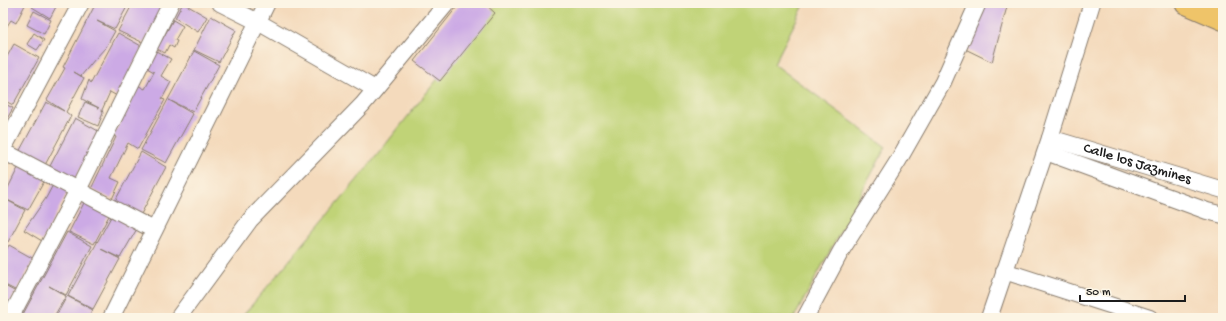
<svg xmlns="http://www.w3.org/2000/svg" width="1226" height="321" font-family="'Gochi Hand',sans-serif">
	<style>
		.green { fill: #c0d377; stroke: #6e784a }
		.building { fill: #ccaae5 }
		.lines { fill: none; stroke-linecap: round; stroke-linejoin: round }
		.street-casing { stroke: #887b6c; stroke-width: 18 }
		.primary-casing { stroke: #887b6c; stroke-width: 24 }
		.street { stroke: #fff; stroke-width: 16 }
		.primary { stroke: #efc469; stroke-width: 22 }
		.labels { text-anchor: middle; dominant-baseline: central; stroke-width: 3.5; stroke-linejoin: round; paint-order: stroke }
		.street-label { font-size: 15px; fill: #1c1c1c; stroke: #fcf5e5 }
	</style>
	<rect width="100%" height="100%" fill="#fcf5e5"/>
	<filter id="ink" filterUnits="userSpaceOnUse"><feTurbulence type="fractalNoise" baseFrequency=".025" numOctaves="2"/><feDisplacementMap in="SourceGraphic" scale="8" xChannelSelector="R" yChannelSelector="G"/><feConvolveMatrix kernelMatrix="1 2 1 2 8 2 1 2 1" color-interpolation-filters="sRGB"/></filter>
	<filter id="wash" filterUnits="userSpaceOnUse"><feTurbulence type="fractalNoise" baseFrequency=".012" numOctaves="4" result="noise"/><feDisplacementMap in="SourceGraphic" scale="16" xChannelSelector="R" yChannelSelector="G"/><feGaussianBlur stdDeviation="0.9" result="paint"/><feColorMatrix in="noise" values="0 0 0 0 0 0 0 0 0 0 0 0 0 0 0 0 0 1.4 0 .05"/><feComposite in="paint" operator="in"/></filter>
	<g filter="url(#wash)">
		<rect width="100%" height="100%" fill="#f4dabc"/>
		<!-- green -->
		<path class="green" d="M 498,3 L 805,3 L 774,64 L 886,147 L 794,318 L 241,318 L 362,174 Z"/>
		<g id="blocks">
			<!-- building -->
			<g class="building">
				<path d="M 3,3 L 26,3 L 16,23 L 11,20 L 3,32 Z"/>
				<path d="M 34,3 L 58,3 L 50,18 L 32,7 Z"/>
				<path d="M 96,3 L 129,3 L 115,29 L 97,21 L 115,31 L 106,47 L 95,59 L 81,76 L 74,72 L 84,78 L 66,112 L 71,116 L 45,165 L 19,152 L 46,102 L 64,111 L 47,100 L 65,68 L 63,67 Z"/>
				<path d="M 133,3 L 166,3 L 144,43 L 118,31 Z"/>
				<path d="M 183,3 L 207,17 L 198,32 L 175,18 Z"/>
				<path d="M 460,3 L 484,3 L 495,13 L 440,81 L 414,61 Z"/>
				<path d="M 982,3 L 1008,3 L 992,62 L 961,47 Z"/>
				<path d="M 34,11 L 51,20 L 44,34 L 27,25 Z"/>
				<path d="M 211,16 L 236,30 L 219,62 L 194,50 Z"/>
				<path d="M 173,20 L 183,26 L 175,40 L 177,41 L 174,48 L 169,45 L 165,53 L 157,49 Z"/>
				<path d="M 34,33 L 44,40 L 37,50 L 27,44 Z"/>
				<path d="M 118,33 L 143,47 L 117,96 L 110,92 L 102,110 L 103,113 L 98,126 L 78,117 L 85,102 L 99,108 L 82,99 L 89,80 L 91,83 Z"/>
				<path d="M 14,44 L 39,58 L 13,105 L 3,100 L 3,64 Z"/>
				<path d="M 156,51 L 171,59 L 161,76 L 171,82 L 162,99 L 165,100 L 138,149 L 128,143 L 111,178 L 120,182 L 112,199 L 91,189 L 116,137 L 113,136 L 131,101 L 139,86 L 145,89 L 154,72 L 147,68 Z"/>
				<path d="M 194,51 L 219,65 L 193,112 L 169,100 L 193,114 L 166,163 L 141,150 Z"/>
				<path d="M 3,103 L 13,108 L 3,126 Z"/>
				<path d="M 75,118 L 100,132 L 74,181 L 49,168 Z"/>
				<path d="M 141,152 L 166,167 L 140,216 L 114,203 Z"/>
				<path d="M 20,164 L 46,178 L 28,210 L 3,198 Z"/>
				<path d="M 54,183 L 68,191 L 42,241 L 24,230 L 46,198 Z"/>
				<path d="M 3,198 L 25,210 L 8,242 L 3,240 Z"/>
				<path d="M 86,199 L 111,212 L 94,244 L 69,232 Z"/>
				<path d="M 113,213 L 138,227 L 120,258 L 101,249 L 120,259 L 93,309 L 68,296 Z"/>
				<path d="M 67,232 L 92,246 L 66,295 L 49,286 L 66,296 L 53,318 L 21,318 Z"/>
				<path d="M 9,245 L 34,259 L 17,291 L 3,284 L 3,256 Z"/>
				<path d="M 3,285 L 16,292 L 3,315 Z"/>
				<path d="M 67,296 L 93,310 L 88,318 L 55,318 Z"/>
			</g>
		</g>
	</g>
	<g filter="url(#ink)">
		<use href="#blocks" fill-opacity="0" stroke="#887b6c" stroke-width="1"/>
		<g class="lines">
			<defs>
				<g id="street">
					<path d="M 220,3 L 258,22 L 375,89"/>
					<path id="s1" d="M 1050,138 L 1223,190"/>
					<path d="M 3,149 L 81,3"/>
					<path d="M 3,151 L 154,230"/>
					<path d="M 1046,152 L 1207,211 L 1223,215"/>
					<path d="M 1004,271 L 1150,318"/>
					<path d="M 10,318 L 78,190 L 171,3"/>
					<path d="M 111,318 L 267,3"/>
					<path d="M 178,318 L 250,220 L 363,104 L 447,3"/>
					<path d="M 805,318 L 841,251 L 898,161 L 943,82 L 978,3"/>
					<path d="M 989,318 L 1050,138 L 1092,3"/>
				</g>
				<path id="primary" d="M 1186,3 L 1223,19"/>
			</defs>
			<!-- street casing -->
			<use href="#street" class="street-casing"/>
			<!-- primary casing -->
			<use href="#primary" class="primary-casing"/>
			<!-- street -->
			<use href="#street" class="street"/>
			<!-- primary -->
			<use href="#primary" class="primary"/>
		</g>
	</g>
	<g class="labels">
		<!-- street labels -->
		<g class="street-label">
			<text stroke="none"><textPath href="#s1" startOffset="91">Calle los Jazmines</textPath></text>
		</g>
	</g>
	<!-- margin -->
	<rect width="1226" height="321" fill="none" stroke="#fcf5e5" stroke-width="16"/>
	<!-- scale -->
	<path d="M1080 295v6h105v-6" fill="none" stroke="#1c1c1c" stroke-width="2"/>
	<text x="1086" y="295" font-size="12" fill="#1c1c1c" stroke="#fcf5e5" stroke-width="3" paint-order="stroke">50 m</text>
</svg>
